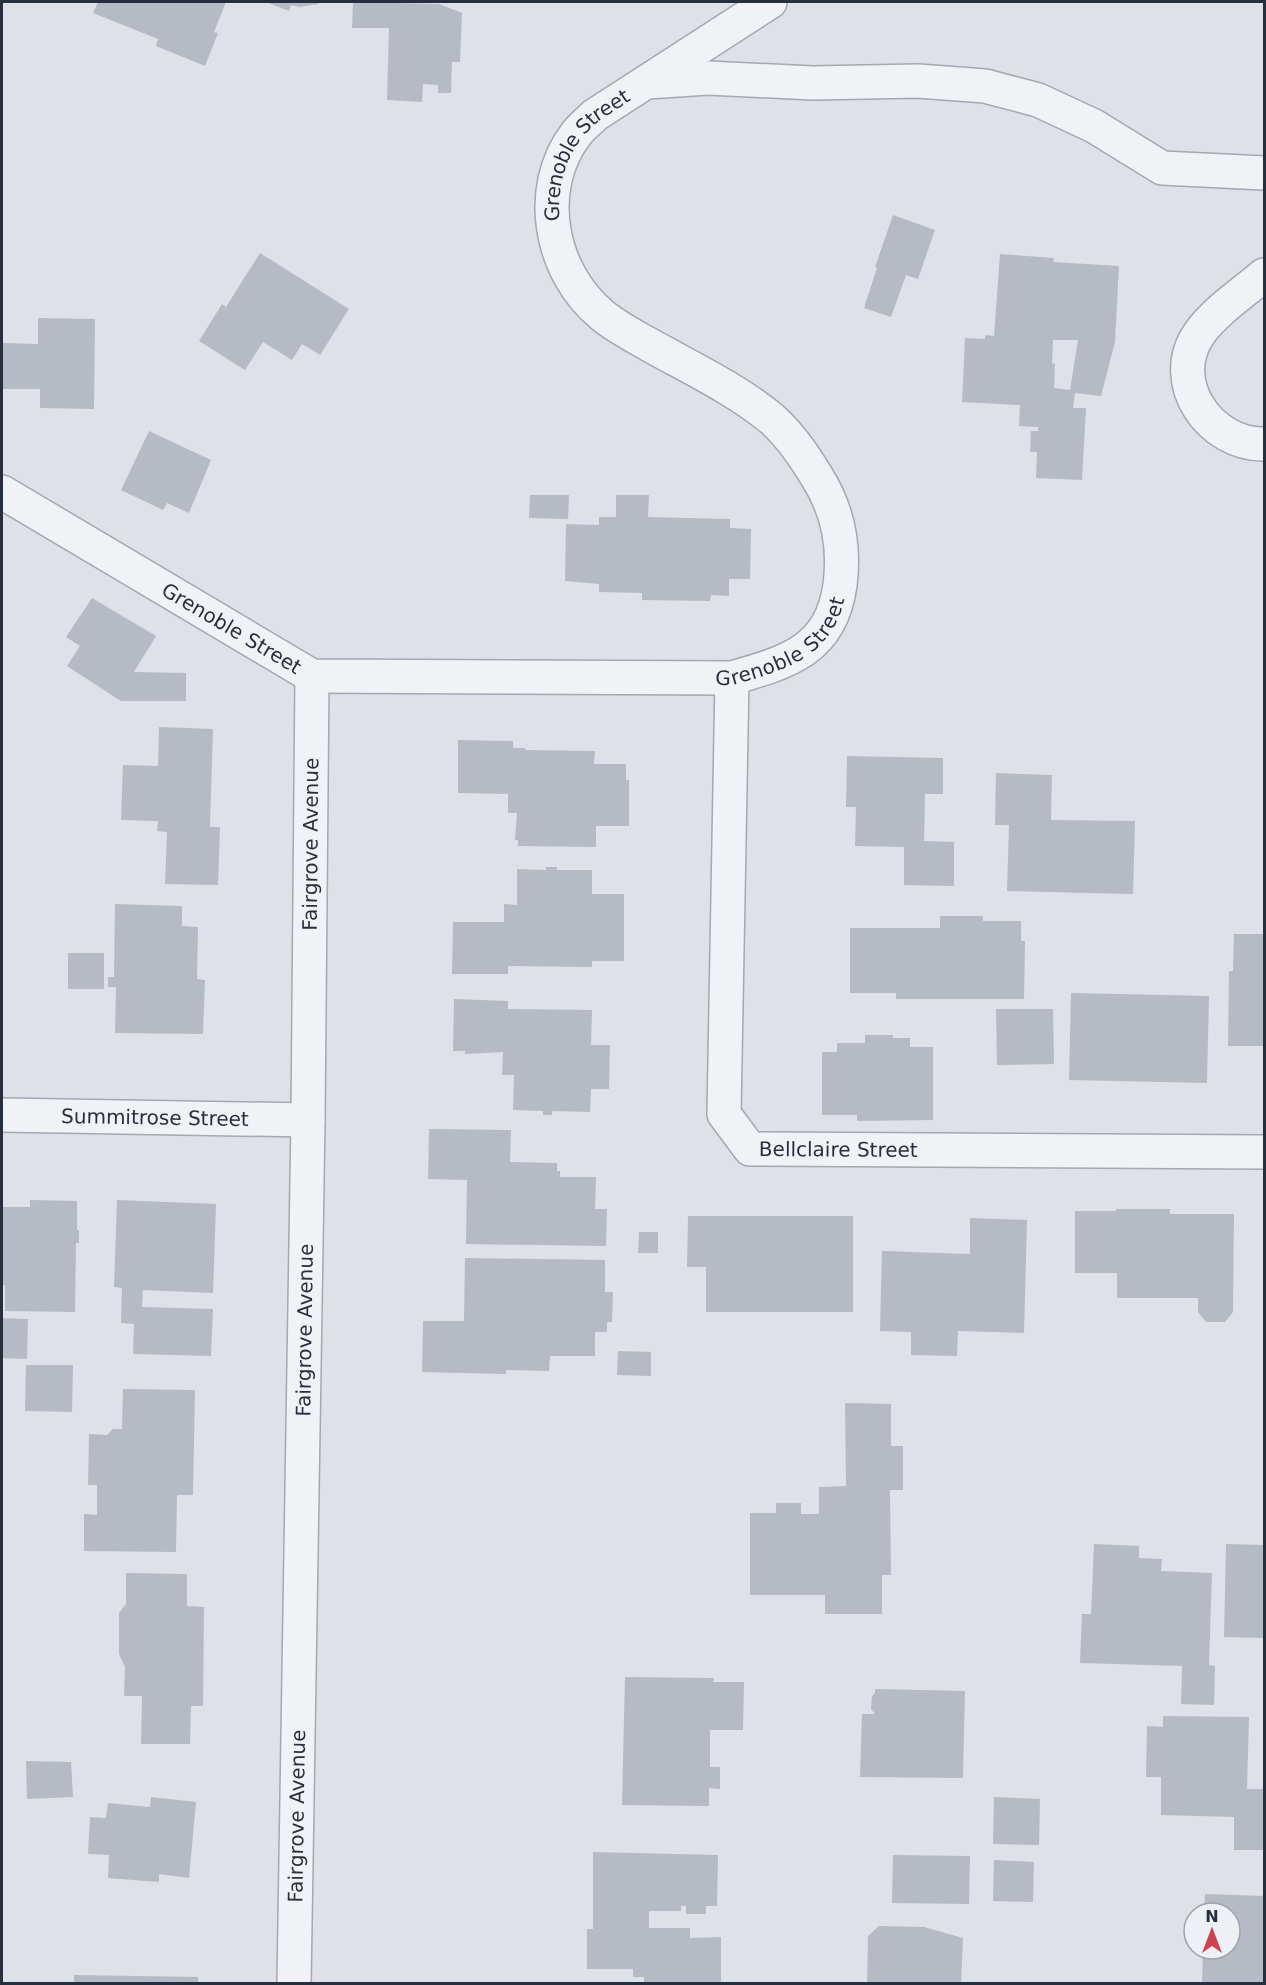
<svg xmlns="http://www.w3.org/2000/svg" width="1266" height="1985" font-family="'DejaVu Sans',sans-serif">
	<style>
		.building { fill: #b5bac4; fill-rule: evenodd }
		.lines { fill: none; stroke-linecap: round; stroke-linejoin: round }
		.minor-casing { stroke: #a3a8b1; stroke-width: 36 }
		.minor { stroke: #f0f2f6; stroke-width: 33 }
		.labels { text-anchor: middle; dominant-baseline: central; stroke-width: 6; stroke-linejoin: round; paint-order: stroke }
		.street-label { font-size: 20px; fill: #272f3e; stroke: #edf0f5 }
	</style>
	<rect width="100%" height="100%" fill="#dee1e7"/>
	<!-- building -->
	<g class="building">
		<path d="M 98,2 L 226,2 L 214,32 L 218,33 L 205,66 L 156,46 L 158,39 L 93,13 Z"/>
		<path d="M 266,2 L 318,2 L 318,4 L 299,7 L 291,5 L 289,11 Z"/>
		<path d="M 353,2 L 439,4 L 462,13 L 460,62 L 452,62 L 451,93 L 438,93 L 438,85 L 423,84 L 422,102 L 387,100 L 389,28 L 352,28 Z"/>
		<path d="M 893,215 L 935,230 L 918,279 L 906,275 L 891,317 L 864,308 L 877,268 L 875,267 Z"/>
		<path d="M 260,253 L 349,309 L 320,355 L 302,344 L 292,360 L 263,342 L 245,370 L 199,341 L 222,304 L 226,307 Z"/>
		<path d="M 1000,254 L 1054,258 L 1053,262 L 1119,266 L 1115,342 L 1101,396 L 1075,393 L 1073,408 L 1086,408 L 1082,480 L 1036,478 L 1037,452 L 1030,452 L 1031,431 L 1038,431 L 1038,427 L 1019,426 L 1020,405 L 962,402 L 965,338 L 985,339 L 985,335 L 994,336 ZM 1053,340 L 1078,340 L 1070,390 L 1054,388 L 1055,364 L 1052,363 Z"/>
		<path d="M 38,318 L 95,319 L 94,409 L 40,408 L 40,389 L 2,389 L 2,343 L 38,344 Z"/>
		<path d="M 149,431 L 211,460 L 189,513 L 167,503 L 163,510 L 121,490 Z"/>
		<path d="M 530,495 L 569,495 L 568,519 L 529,518 Z"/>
		<path d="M 616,495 L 649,495 L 648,517 L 730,519 L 730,528 L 751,529 L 750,579 L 729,579 L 729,596 L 711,595 L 710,601 L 642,600 L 642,593 L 599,592 L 599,584 L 565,581 L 566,524 L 599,525 L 599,517 L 616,517 Z"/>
		<path d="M 92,598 L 156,636 L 134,672 L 186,673 L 186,701 L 121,701 L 67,666 L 80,646 L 66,637 Z"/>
		<path d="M 159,727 L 213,729 L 210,827 L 220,827 L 218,885 L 165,884 L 167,832 L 157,831 L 158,821 L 121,820 L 123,765 L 158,766 Z"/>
		<path d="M 458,740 L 513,741 L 513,748 L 525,748 L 525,750 L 595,751 L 594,764 L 626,764 L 626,780 L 629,780 L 629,826 L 596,826 L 596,847 L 518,846 L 518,840 L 515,840 L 517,813 L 508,813 L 508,794 L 458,793 Z"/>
		<path d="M 847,756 L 943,758 L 943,794 L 925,794 L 924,841 L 954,842 L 954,886 L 904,885 L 904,847 L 855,846 L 856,807 L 846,807 Z"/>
		<path d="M 996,773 L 1052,775 L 1051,820 L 1135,821 L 1133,894 L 1007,891 L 1009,825 L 995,825 Z"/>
		<path d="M 546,867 L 557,867 L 557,870 L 592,870 L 592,894 L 624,894 L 624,961 L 592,961 L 592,967 L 508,966 L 508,974 L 452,974 L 453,922 L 504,922 L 504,904 L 517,905 L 517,869 L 546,870 Z"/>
		<path d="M 115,904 L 182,906 L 182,926 L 198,927 L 197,979 L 205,980 L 203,1034 L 115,1033 L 116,987 L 108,987 L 108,977 L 114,977 Z"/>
		<path d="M 940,916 L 983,916 L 983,921 L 1021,921 L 1021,941 L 1025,941 L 1024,999 L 896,999 L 896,993 L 850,993 L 850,928 L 940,928 Z"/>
		<path d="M 1234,934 L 1264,934 L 1264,1046 L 1228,1046 L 1229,971 L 1233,971 Z"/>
		<rect x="68" y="953" width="36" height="36"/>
		<path d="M 1071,993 L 1209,996 L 1207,1083 L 1069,1080 Z"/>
		<path d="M 454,999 L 508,1001 L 508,1009 L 592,1010 L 591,1045 L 610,1045 L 609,1089 L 591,1089 L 590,1112 L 552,1111 L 552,1115 L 543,1115 L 543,1111 L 513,1110 L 514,1075 L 502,1075 L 503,1052 L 465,1054 L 465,1051 L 453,1051 Z"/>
		<path d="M 996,1009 L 1053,1009 L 1054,1064 L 997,1065 Z"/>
		<path d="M 865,1035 L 893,1035 L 893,1038 L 910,1038 L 910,1047 L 933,1047 L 933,1120 L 857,1121 L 857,1115 L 822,1115 L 822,1052 L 837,1052 L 837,1043 L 865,1043 Z"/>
		<path d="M 429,1129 L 511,1130 L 510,1162 L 557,1163 L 557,1171 L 560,1171 L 560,1177 L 596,1177 L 595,1209 L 607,1209 L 606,1246 L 466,1244 L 467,1180 L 428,1179 Z"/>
		<path d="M 30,1200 L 77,1201 L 77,1230 L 79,1230 L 79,1243 L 76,1243 L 75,1312 L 5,1311 L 5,1285 L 2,1285 L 2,1207 L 30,1207 Z"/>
		<path d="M 117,1200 L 216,1204 L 213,1293 L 143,1290 L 142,1307 L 213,1309 L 211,1356 L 133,1354 L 134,1324 L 121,1323 L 122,1288 L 114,1287 Z"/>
		<path d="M 1116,1209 L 1170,1209 L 1170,1214 L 1234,1214 L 1233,1312 L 1225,1322 L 1206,1322 L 1198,1312 L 1198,1298 L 1117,1298 L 1117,1273 L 1075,1273 L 1075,1211 L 1116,1211 Z"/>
		<path d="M 688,1216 L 853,1216 L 853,1312 L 706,1312 L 706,1267 L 687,1267 Z"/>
		<path d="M 970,1218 L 1027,1220 L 1024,1333 L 958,1331 L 957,1356 L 911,1355 L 911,1332 L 880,1331 L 882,1251 L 970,1254 Z"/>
		<path d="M 639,1232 L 658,1232 L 658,1253 L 638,1253 Z"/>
		<path d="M 465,1258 L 605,1260 L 605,1292 L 613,1292 L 612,1322 L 607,1322 L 607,1332 L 595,1332 L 595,1356 L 550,1356 L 549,1371 L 506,1370 L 506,1374 L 422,1372 L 423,1321 L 464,1321 Z"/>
		<path d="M 2,1318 L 28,1319 L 27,1359 L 2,1358 Z"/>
		<path d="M 618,1351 L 651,1352 L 651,1376 L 617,1375 Z"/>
		<path d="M 26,1365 L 73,1365 L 72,1412 L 25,1411 Z"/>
		<path d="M 123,1389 L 195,1390 L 193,1495 L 177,1495 L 176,1552 L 84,1551 L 84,1514 L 97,1515 L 97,1485 L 88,1485 L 89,1434 L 107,1435 L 113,1429 L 122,1429 Z"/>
		<path d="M 845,1403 L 891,1404 L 891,1446 L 903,1446 L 903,1490 L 890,1490 L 891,1575 L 882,1575 L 882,1614 L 825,1614 L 825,1595 L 750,1595 L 750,1513 L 776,1513 L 776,1503 L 801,1503 L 801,1514 L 819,1514 L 819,1487 L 846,1486 Z"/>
		<path d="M 1094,1544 L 1139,1546 L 1139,1558 L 1162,1559 L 1161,1571 L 1212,1573 L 1209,1665 L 1215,1666 L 1214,1705 L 1181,1704 L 1182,1666 L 1080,1663 L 1082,1614 L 1091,1614 Z"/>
		<path d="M 1226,1544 L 1264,1545 L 1264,1638 L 1224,1637 Z"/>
		<path d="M 126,1573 L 187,1574 L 187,1606 L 204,1607 L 203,1706 L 191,1706 L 190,1744 L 141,1744 L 142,1696 L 124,1696 L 125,1667 L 119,1654 L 119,1613 L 126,1604 Z"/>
		<path d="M 625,1677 L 714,1678 L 713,1682 L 744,1682 L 743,1730 L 710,1730 L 710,1767 L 720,1767 L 720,1789 L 709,1788 L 709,1806 L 622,1805 Z"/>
		<path d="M 875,1689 L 965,1691 L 963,1778 L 860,1777 L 862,1714 L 875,1714 L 871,1709 L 872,1696 L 875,1693 Z"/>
		<path d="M 1163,1716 L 1249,1717 L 1247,1789 L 1264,1789 L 1264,1850 L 1234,1850 L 1234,1817 L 1161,1815 L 1161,1777 L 1146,1777 L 1147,1726 L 1163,1727 Z"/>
		<path d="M 26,1761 L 71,1762 L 73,1797 L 27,1799 Z"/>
		<path d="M 151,1797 L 196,1802 L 189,1878 L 159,1874 L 159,1882 L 108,1878 L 109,1855 L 88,1854 L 90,1817 L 106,1818 L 108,1803 L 150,1807 Z"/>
		<path d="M 994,1797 L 1040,1799 L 1039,1845 L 993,1844 Z"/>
		<path d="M 593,1852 L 718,1855 L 717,1906 L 706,1906 L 706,1914 L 686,1914 L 686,1906 L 681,1906 L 681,1911 L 649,1911 L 649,1928 L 690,1928 L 690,1938 L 721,1937 L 721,1984 L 644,1984 L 644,1977 L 633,1977 L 633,1969 L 587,1969 L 587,1929 L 593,1929 Z"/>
		<path d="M 893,1855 L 970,1856 L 969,1904 L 892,1903 Z"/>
		<path d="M 994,1860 L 1034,1862 L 1033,1902 L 993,1901 Z"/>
		<path d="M 1205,1894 L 1264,1896 L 1264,1984 L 1202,1984 L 1203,1949 L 1230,1949 L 1230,1913 L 1204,1913 Z"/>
		<path d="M 879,1926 L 924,1927 L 963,1938 L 961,1984 L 867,1984 L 868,1936 Z"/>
		<path d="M 74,1975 L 198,1977 L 198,1984 L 74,1984 Z"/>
	</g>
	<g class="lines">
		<defs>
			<g id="minor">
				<path d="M 647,82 L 708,78 L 813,83 L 918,81 L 985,86 L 1038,100 L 1094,126 L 1162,168 L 1264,173"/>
				<path d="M 1264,275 C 1244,292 1214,312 1199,334 C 1166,382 1210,445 1264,444"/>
				<path id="s1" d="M 2,492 L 312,676 L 732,678 C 788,662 831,650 840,585 C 845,546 838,510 817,477 C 805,457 790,435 772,419 C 736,389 689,367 648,344 C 632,335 615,326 602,315 C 550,272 534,189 576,134 C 581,127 589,121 595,115 L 770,2"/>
				<path id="s2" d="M 732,678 L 724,1114 L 750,1149 L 1264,1152"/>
				<path id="s3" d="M 2,1115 L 308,1120"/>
				<path id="s4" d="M 294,1984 L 308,1120 L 312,676"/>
			</g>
		</defs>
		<!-- minor casing -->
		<use href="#minor" class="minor-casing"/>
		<!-- minor -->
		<use href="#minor" class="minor"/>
	</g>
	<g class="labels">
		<!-- street labels -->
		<g class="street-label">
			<text stroke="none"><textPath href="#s1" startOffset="1508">Grenoble Street</textPath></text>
			<text stroke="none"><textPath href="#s1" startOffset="267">Grenoble Street</textPath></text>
			<text stroke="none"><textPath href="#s1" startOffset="843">Grenoble Street</textPath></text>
			<text stroke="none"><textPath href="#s4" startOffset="1140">Fairgrove Avenue</textPath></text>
			<text stroke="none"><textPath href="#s3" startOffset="153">Summitrose Street</textPath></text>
			<text stroke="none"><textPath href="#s2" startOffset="568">Bellclaire Street</textPath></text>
			<text stroke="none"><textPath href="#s4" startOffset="654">Fairgrove Avenue</textPath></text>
			<text stroke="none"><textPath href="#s4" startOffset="168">Fairgrove Avenue</textPath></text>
		</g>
	</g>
	<!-- border -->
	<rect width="1266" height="1985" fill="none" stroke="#272f3e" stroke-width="6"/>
	<!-- north arrow -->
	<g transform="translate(1212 1931)"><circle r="28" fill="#edf0f5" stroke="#9ea3ac" stroke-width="1.5"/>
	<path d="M0-4.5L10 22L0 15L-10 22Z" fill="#cd4354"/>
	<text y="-9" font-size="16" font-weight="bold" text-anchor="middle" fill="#272f3e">N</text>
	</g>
</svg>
